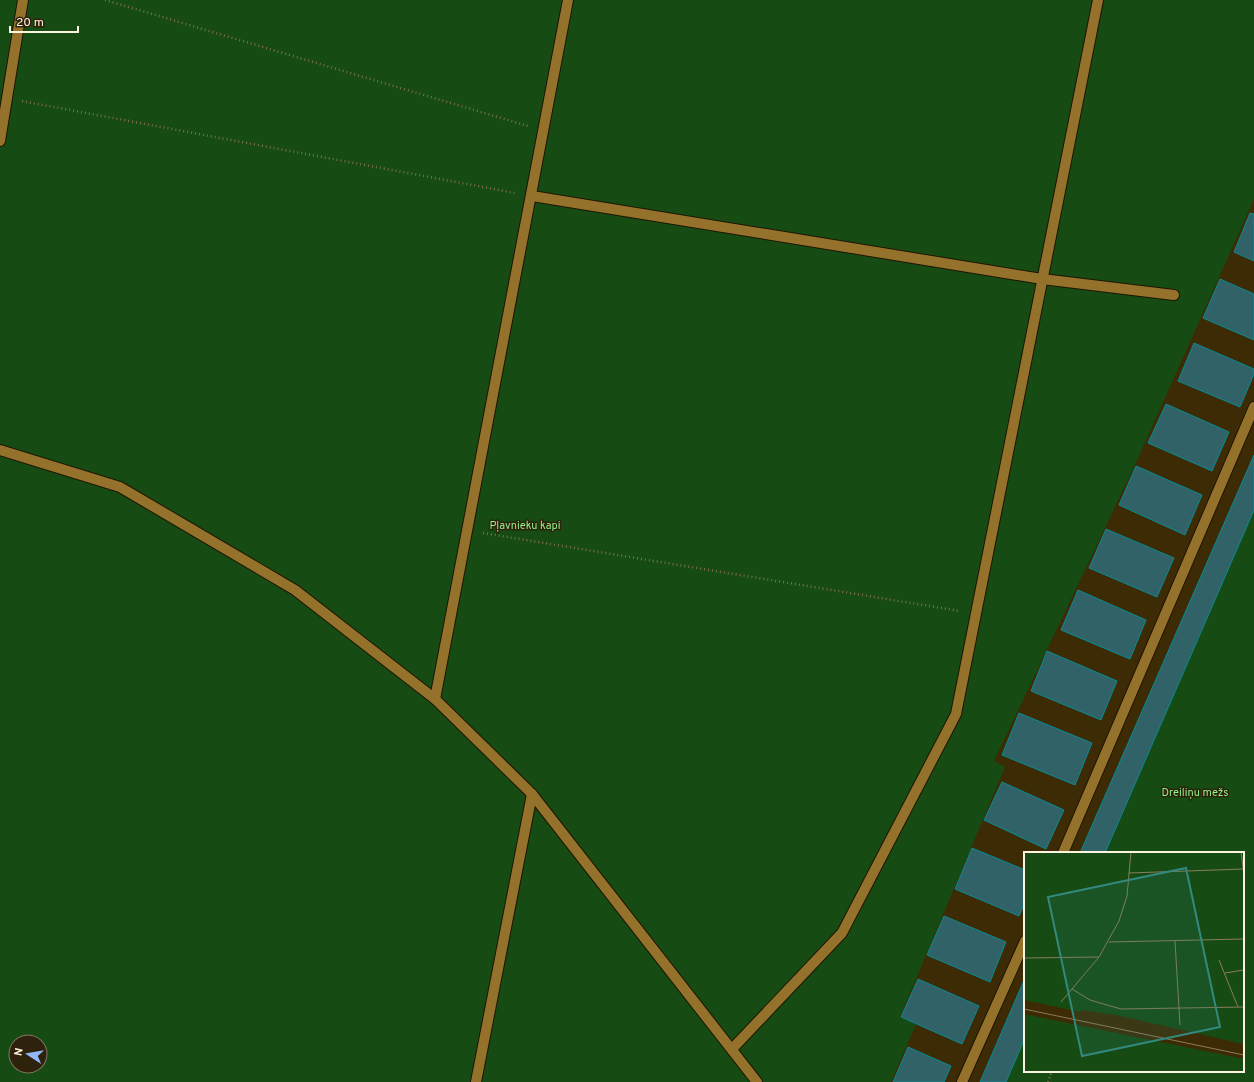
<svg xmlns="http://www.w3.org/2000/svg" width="1254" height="1082" font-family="Overpass,sans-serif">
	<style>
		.green { fill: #164c14; fill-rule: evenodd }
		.building { fill: #316267; stroke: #078b94 }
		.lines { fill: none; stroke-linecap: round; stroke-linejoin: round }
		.service-casing { stroke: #1f1401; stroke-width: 12 }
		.path { stroke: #7c6d4c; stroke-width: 2.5; stroke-dasharray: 1 3; stroke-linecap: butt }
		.service { stroke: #94722b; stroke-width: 10 }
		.labels { text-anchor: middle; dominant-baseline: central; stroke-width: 3; stroke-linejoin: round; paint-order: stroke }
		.park-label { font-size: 11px; fill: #90f08a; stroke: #2e220c }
		.inset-road { fill: none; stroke: #8a7b5b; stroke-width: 1 }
		.view { fill: #33897f; fill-opacity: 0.15; stroke: #33897f; stroke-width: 2 }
		.inset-edge { fill: none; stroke: #fef3de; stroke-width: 2 }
	</style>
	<rect width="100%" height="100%" fill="#3c2b04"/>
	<!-- green -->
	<g class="green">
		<path d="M 0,0 L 1254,0 L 1254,199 L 1134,467 L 994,761 L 1005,767 L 900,1017 L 916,1024 L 891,1082 L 0,1082 ZM 16,1042 L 40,1042 L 40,1066 L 16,1066 Z"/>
		<path d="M 1254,510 L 1254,1082 L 1006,1082 L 1025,1038 L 1025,1071 L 1243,1071 L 1243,853 L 1105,853 Z"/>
	</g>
	<!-- building -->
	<g class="building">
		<path d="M 1250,213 L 1254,214 L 1254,261 L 1234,252 Z"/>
		<path d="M 1220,279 L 1254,294 L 1254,340 L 1203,318 Z"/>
		<path d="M 1194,343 L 1254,369 L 1254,374 L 1240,407 L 1178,381 Z"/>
		<path d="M 1166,404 L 1229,432 L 1212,471 L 1148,443 Z"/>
		<path d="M 1254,455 L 1254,510 L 1105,853 L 1080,853 Z"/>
		<path d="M 1136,466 L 1202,495 L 1185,535 L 1119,505 Z"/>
		<path d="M 1106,529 L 1174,558 L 1157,597 L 1089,568 Z"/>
		<path d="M 1078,590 L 1146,620 L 1130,659 L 1061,630 Z"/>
		<path d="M 1047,651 L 1117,681 L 1101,720 L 1031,691 Z"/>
		<path d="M 1019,713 L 1092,743 L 1075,785 L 1002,755 Z"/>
		<path d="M 1002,782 L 1064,810 L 1046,849 L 984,820 Z"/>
		<path d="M 972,848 L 1025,870 L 1025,902 L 1019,916 L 955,889 Z"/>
		<path d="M 944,916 L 1006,942 L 990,982 L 927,955 Z"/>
		<path d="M 1025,978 L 1025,1038 L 1006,1082 L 980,1082 Z"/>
		<path d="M 918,979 L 979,1006 L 962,1044 L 901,1017 Z"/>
		<path d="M 908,1047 L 951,1066 L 944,1082 L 893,1082 Z"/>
	</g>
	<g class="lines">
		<defs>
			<g id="service">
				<path d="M 0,141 L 23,0"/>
				<path d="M 532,196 L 1042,279 L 1174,295"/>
				<path d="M 0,450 L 120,487 L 295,590 L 435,699 L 532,794 L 757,1082"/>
				<path d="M 435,699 L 568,0"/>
				<path d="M 1063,853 L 1254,407"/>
				<path d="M 732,1049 L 842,933 L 956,714 L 1098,0"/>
				<path d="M 476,1082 L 532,794"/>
				<path d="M 962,1082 L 1025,941"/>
			</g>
		</defs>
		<!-- service casing -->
		<use href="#service" class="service-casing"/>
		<!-- path -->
		<g class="path">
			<path d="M 105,0 L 528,126"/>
			<path d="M 22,101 L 515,193"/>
			<path d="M 483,533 L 960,611"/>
			<path d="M 1048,1082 L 1052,1071"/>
		</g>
		<!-- service -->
		<use href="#service" class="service"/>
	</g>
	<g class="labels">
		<!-- park labels -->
		<g class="park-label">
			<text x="525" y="526">Pļavnieku kapi</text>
			<text x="1195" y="793">Dreiliņu mežs</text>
		</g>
	</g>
	<!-- overview -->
	<g transform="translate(1024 852)">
		<rect width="220" height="220" fill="#3c2b04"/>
		<path d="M 0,0 L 220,0 L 220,197 L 219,192 L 92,163 L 57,158 L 56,160 L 0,148 ZM 0,162 L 220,207 L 220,220 L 0,220 Z" fill="#164c14"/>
		<path class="inset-road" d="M 217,0 L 220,23M 105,21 L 220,17M 151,89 L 156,173M 85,90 L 220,87M 0,106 L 75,105M 195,108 L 214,155M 201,121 L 220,118M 48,137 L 66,148 L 97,157 L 220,155M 37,150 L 75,105 L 95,69 L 103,44 L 107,0M 0,157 L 220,203"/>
		<path class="view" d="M 162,16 L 196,175 L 58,204 L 24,45 Z"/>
		<rect width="220" height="220" class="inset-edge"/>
	</g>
	<!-- north arrow -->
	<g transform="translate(28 1054) rotate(282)"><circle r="19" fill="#2e220c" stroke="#817660"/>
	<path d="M0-3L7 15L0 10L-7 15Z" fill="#92b7fd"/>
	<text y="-6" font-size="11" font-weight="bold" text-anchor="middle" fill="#fef3de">N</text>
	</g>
	<!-- scale -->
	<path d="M10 26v6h68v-6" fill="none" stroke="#fef3de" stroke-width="2"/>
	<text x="16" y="26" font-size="12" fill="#fef3de" stroke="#2e220c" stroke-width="3" paint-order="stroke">20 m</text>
</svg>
